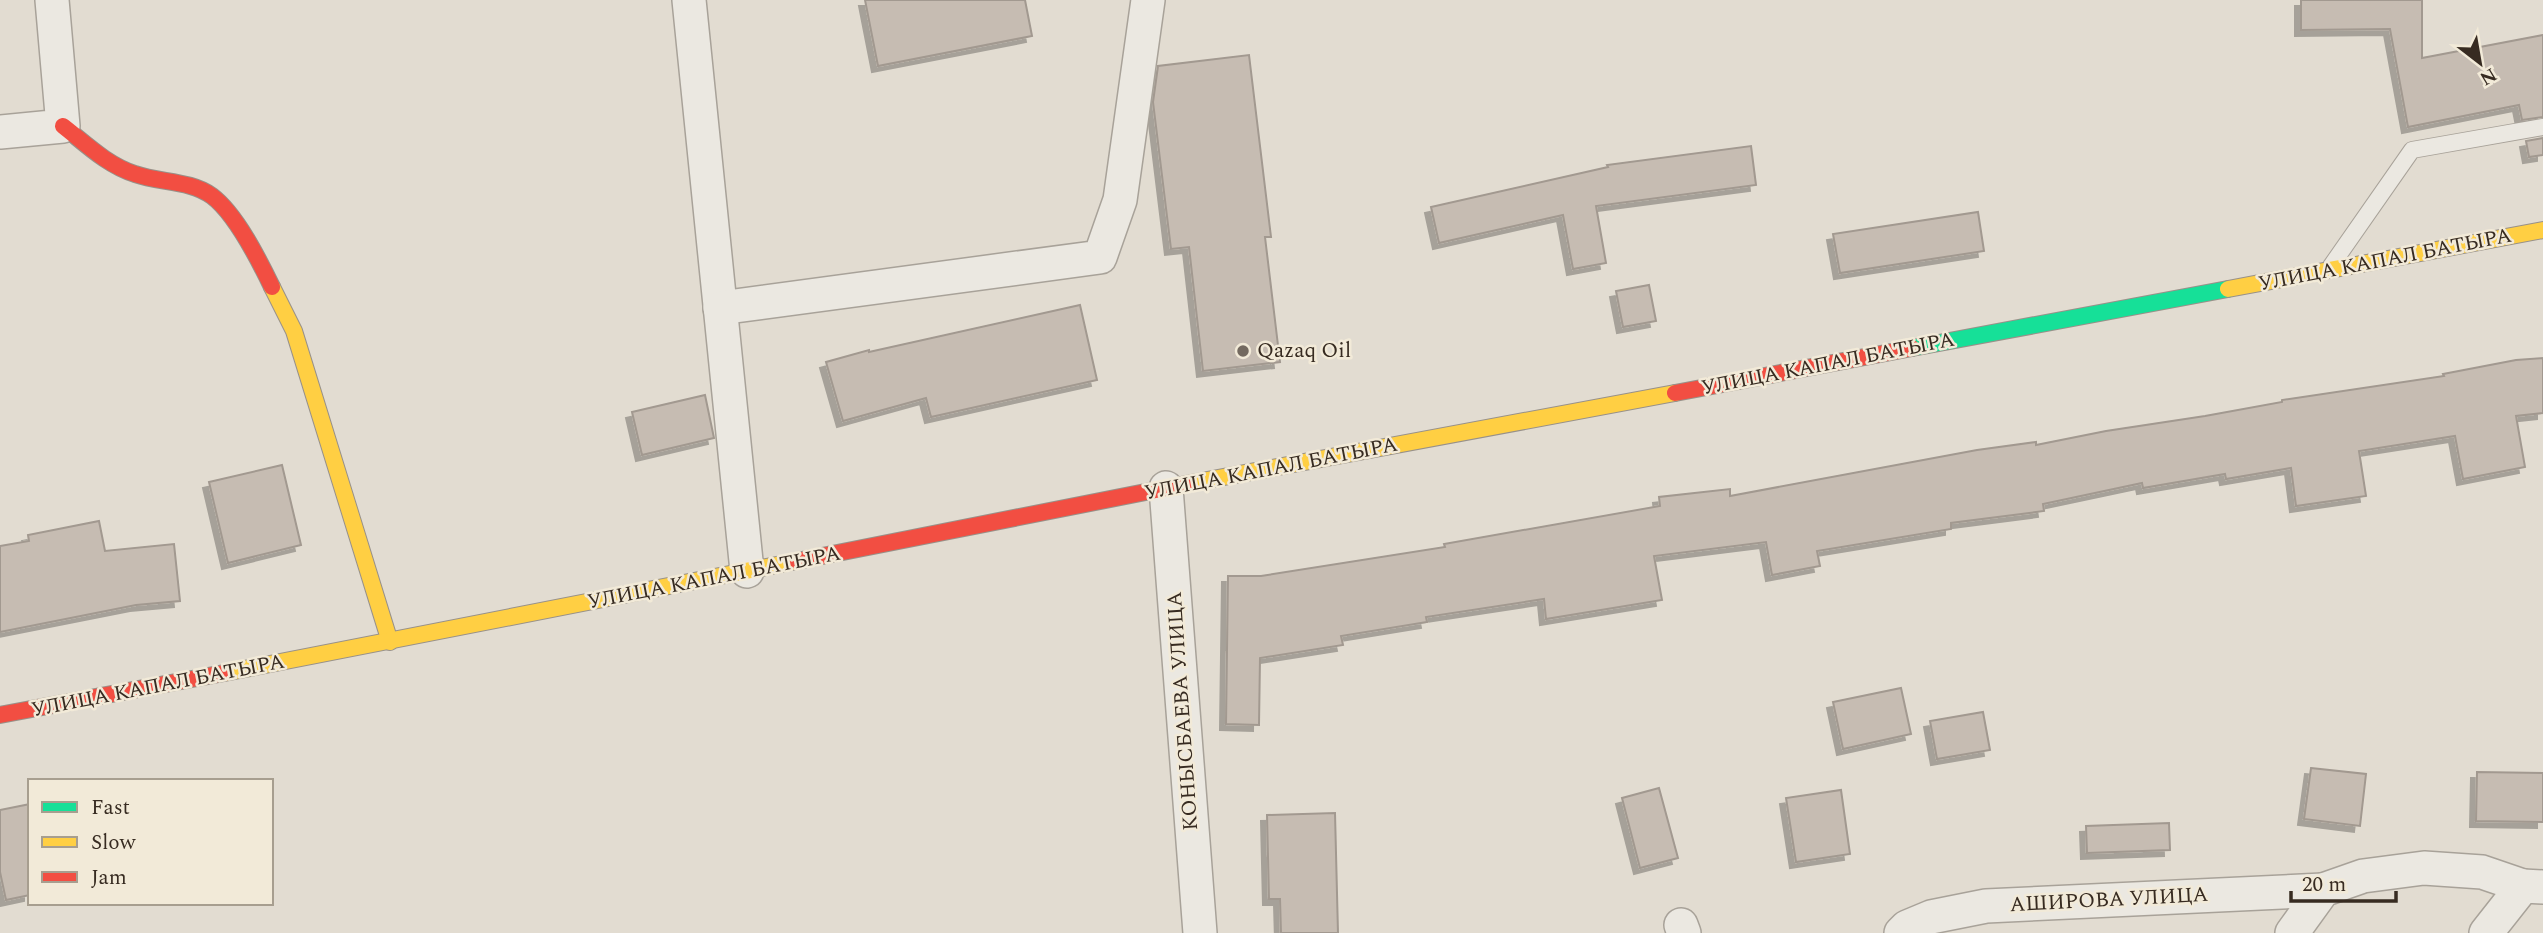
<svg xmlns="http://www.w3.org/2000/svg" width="2543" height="933" font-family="Spectral,serif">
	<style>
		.building { fill: #c6bcb2; stroke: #a29990; stroke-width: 2; filter: url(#shadow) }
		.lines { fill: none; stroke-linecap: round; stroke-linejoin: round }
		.lane-casing { stroke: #a8a299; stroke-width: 18 }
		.street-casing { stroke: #a8a299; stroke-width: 36 }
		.fast-casing { stroke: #989189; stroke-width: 18 }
		.slow-casing { stroke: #989189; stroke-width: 18 }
		.jam-casing { stroke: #989189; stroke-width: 18 }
		.lane { stroke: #ebe8e1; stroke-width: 16 }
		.street { stroke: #ebe8e1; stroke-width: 33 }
		.fast { stroke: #16e098; stroke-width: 16 }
		.slow { stroke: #ffcf43; stroke-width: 16 }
		.jam { stroke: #f24e42; stroke-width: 16 }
		.poi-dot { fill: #73695f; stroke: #f2ead8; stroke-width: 2.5 }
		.labels { text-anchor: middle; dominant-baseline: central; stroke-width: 5; stroke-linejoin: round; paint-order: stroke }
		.street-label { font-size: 21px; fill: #372b21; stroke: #f2ead8 }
		.poi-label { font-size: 21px; fill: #372b21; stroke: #f2ead8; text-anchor: start }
	</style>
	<defs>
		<filter id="shadow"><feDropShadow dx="-6" dy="6" stdDeviation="0" flood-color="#0004"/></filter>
	</defs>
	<rect width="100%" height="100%" fill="#e2dcd1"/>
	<!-- building -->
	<g class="building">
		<path d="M 865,0 L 1025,0 L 1032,36 L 878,66 Z"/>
		<path d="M 2301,0 L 2422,0 L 2422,58 L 2543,35 L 2543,117 L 2522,120 L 2519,105 L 2408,127 L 2390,29 L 2301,30 Z"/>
		<path d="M 1249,55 L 1271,237 L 1265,237 L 1280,362 L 1203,371 L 1189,247 L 1171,249 L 1153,102 L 1158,66 Z"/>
		<path d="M 2543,138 L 2543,155 L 2529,157 L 2526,141 Z"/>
		<path d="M 1751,146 L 1756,185 L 1596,206 L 1606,263 L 1573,269 L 1563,215 L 1439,243 L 1431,207 L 1608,167 L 1607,165 Z"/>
		<path d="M 1978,212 L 1984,251 L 1840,273 L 1833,234 Z"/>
		<path d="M 1649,285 L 1656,321 L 1623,327 L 1616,291 Z"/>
		<path d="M 1080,305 L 1097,380 L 931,417 L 926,398 L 843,421 L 826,362 L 869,350 L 869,352 Z"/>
		<path d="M 2543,358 L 2543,413 L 2516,416 L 2525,467 L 2463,479 L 2455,436 L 2359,451 L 2366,496 L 2296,506 L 2291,468 L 2226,479 L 2225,474 L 2143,488 L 2142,483 L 2043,504 L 2044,511 L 1951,523 L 1951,529 L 1817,551 L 1820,566 L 1772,575 L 1766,542 L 1654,556 L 1662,600 L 1546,619 L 1544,599 L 1426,617 L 1427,622 L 1341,636 L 1343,645 L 1260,658 L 1259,725 L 1226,724 L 1228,576 L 1261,576 L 1445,547 L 1444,544 L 1660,506 L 1659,497 L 1730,489 L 1730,496 L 1977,450 L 2036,442 L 2036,445 L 2106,431 L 2205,416 L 2282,402 L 2282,400 L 2444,376 L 2443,374 L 2516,360 Z"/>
		<path d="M 705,395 L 714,438 L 642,455 L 632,412 Z"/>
		<path d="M 282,465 L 301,545 L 228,563 L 209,482 Z"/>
		<path d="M 99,521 L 105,551 L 174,544 L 180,601 L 136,605 L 0,632 L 0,546 L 29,541 L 28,535 Z"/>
		<path d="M 1901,688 L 1911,734 L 1843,749 L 1833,702 Z"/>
		<path d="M 1983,712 L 1990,750 L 1937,759 L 1930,721 Z"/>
		<path d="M 2311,768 L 2366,774 L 2360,826 L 2304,819 Z"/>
		<path d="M 2477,772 L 2543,773 L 2543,822 L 2476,821 Z"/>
		<path d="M 1659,788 L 1678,858 L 1640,868 L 1622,798 Z"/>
		<path d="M 1841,790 L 1850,854 L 1796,862 L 1786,798 Z"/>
		<path d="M 30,804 L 30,895 L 6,900 L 0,872 L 0,810 Z"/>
		<path d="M 1335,813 L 1338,933 L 1281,933 L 1280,899 L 1269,899 L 1267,815 Z"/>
		<path d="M 2169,823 L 2170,850 L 2087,853 L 2086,826 Z"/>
	</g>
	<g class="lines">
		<defs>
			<path id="lane" d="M 2331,266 L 2412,150 L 2543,127"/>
			<g id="street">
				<path d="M 689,0 L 747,571"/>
				<path d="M 0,132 L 63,126 L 52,0"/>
				<path d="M 720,308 L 1100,257 L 1120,200 L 1148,0"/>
				<path d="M 1166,488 L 1200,933"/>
				<path d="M 1681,925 L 1684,933"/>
				<path d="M 1901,933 L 1907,927 L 1931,917 L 1986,906 L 2323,890"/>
				<path d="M 2292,933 L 2323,890 L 2363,876 L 2424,868 L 2482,872 L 2523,886"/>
				<path d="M 2486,933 L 2523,886 L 2543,887"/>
			</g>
			<path id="fast" d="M 1912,348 L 2228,289"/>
			<g id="slow">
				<path d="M 272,287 L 294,331 L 390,642"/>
				<path d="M 2228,289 L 2543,230"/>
				<path d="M 1186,484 L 1675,393"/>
				<path d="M 224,673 L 797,561"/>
			</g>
			<g id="jam">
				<path d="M 63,126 C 86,144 107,165 135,174 C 160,183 190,180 212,196 C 236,214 259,260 272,287"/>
				<path d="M 1675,393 L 1912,348"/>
				<path d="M 797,561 L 1186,484"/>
				<path d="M 0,715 L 224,673"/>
			</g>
		</defs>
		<!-- lane casing -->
		<use href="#lane" class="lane-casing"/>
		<!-- street casing -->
		<use href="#street" class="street-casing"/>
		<!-- fast casing -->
		<use href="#fast" class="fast-casing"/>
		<!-- slow casing -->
		<use href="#slow" class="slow-casing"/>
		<!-- jam casing -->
		<use href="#jam" class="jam-casing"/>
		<!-- lane -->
		<use href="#lane" class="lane"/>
		<!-- street -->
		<use href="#street" class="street"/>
		<!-- fast -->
		<use href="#fast" class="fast"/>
		<!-- slow -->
		<use href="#slow" class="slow"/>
		<!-- jam -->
		<use href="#jam" class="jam"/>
	</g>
	<!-- markers -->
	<circle class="poi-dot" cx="1243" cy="351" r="7"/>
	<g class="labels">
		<!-- street labels -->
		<g class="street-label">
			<text transform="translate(2385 260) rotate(-11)">УЛИЦА КАПАЛ БАТЫРА</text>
			<text transform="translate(1828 364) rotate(-11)">УЛИЦА КАПАЛ БАТЫРА</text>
			<text transform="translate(1271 469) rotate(-11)">УЛИЦА КАПАЛ БАТЫРА</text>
			<text transform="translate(714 578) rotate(-11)">УЛИЦА КАПАЛ БАТЫРА</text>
			<text transform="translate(158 686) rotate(-11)">УЛИЦА КАПАЛ БАТЫРА</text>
			<text transform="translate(1183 711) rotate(-94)">КОНЫСБАЕВА УЛИЦА</text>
			<text transform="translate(2109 900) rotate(-3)">АШИРОВА УЛИЦА</text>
		</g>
		<!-- poi labels -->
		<g class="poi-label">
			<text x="1257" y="351">Qazaq Oil</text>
		</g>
	</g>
	<!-- legend -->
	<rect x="28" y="779" width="245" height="126" fill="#f2ead8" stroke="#a79e8f" stroke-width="2"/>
	<rect x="42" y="802" width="35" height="10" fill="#16e098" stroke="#a79e8f" stroke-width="2"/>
	<text x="91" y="814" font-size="21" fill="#372b21">Fast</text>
	<rect x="42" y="837" width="35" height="10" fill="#ffcf43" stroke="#a79e8f" stroke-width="2"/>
	<text x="91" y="849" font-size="21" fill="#372b21">Slow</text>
	<rect x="42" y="872" width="35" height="10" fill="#f24e42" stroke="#a79e8f" stroke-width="2"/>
	<text x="91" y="884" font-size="21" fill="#372b21">Jam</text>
	<!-- north arrow -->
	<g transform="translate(2480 63) rotate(149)" stroke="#f2ead8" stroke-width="5" paint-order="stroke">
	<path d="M0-5L12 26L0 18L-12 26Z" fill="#372b21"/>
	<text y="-10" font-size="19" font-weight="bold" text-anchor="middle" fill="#372b21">N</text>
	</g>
	<!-- scale -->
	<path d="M2291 891v10h105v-10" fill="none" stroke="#372b21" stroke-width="3.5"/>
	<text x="2302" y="891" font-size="21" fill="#372b21" stroke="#f2ead8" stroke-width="5" paint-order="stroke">20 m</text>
</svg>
